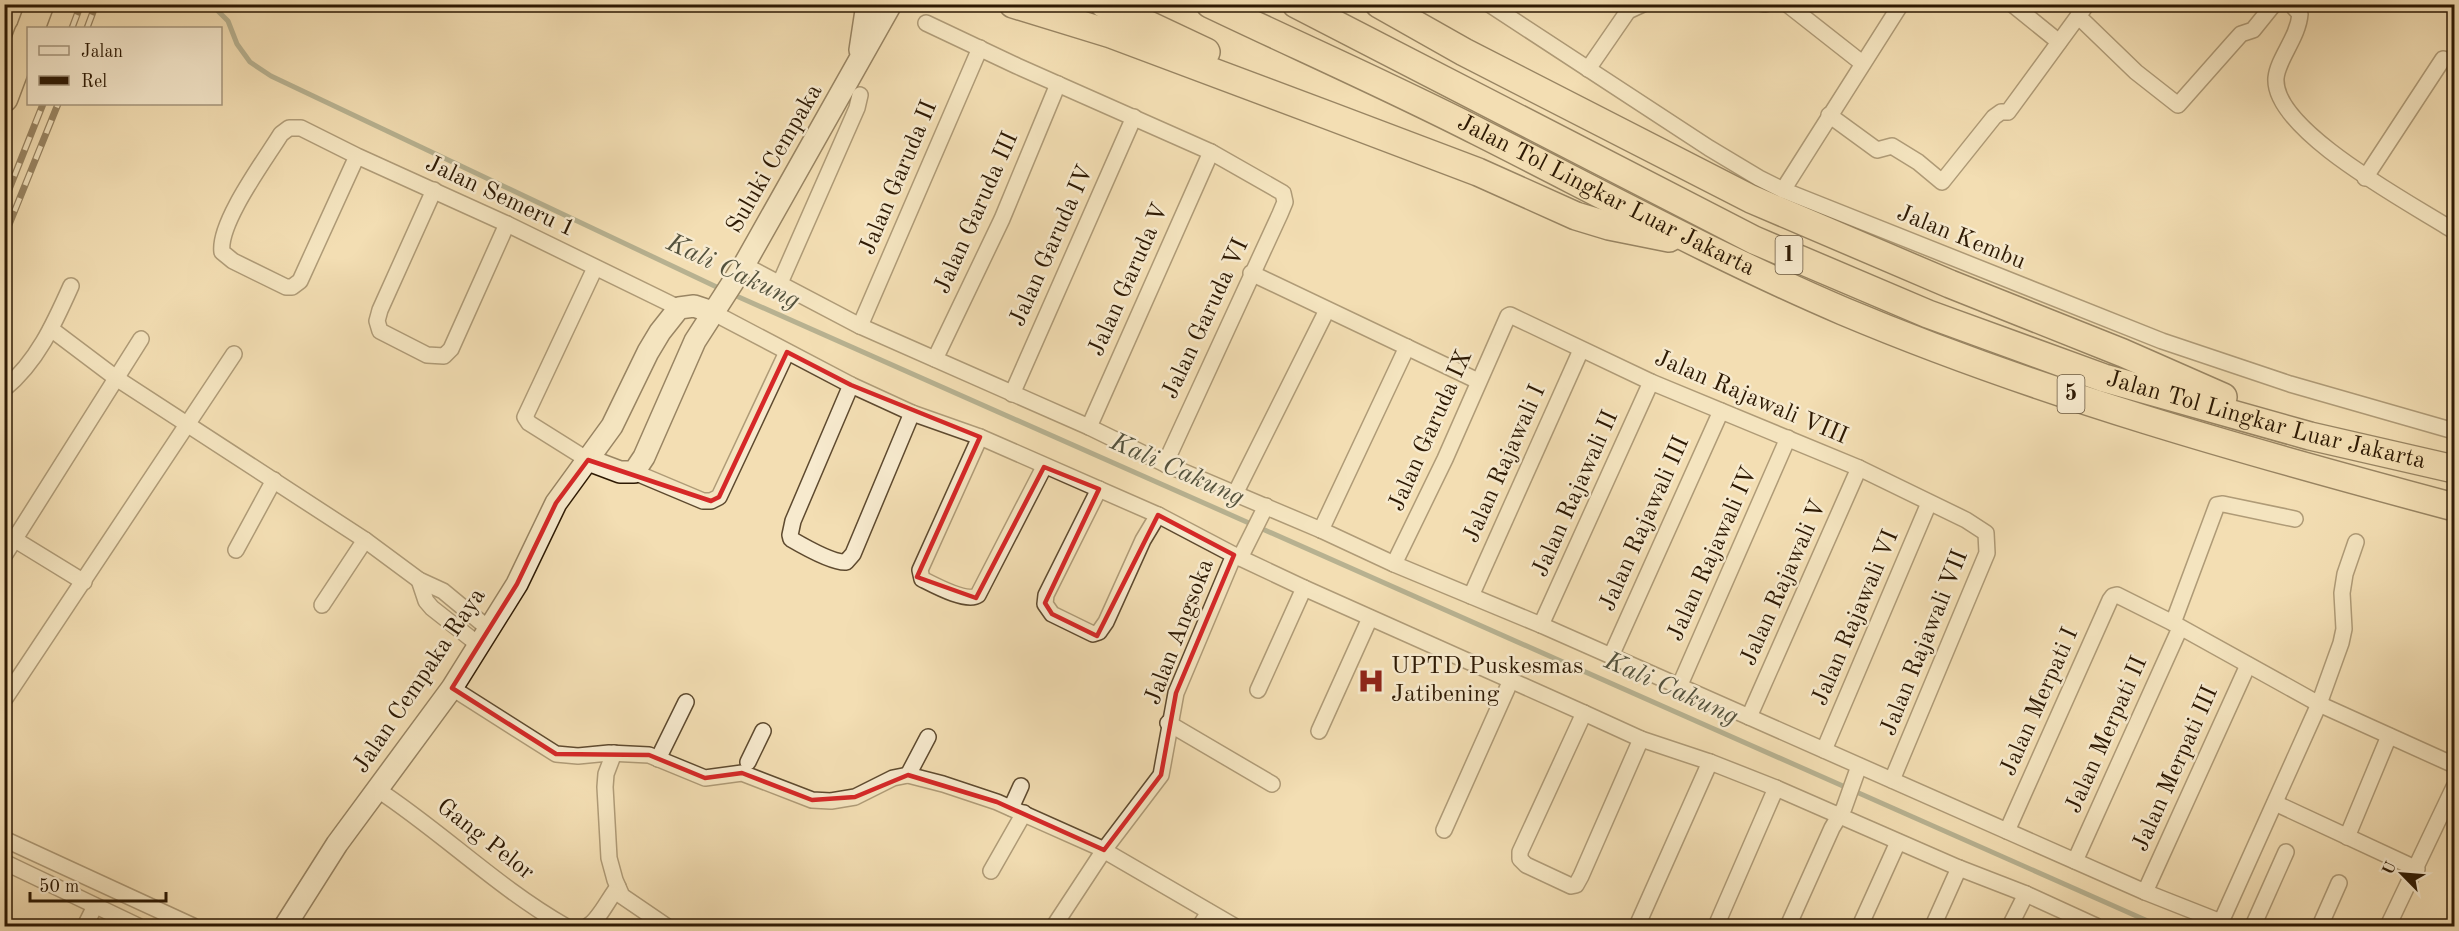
<svg xmlns="http://www.w3.org/2000/svg" width="2459" height="931" font-family="'Old Standard TT',serif">
	<style>
		.lines { fill: none; stroke-linecap: round; stroke-linejoin: round }
		.stream { stroke: #6f7b67; stroke-width: 5 }
		.street-casing { stroke: #5e4a2f; stroke-width: 18 }
		.secondary-casing { stroke: #2d1903; stroke-width: 24 }
		.highway-casing { stroke: #2d1903; stroke-width: 30 }
		.street { stroke: #f7eace; stroke-width: 15 }
		.secondary { stroke: #f7eace; stroke-width: 21 }
		.highway { stroke: #f3deb3; stroke-width: 27 }
		.rail-casing { stroke: #2d1903; stroke-width: 7 }
		.rail { stroke: #f7eace; stroke-width: 4.5; stroke-dasharray: 14; stroke-linecap: butt }
		.marked { fill: none; stroke: #d62828; stroke-width: 4.5; stroke-linejoin: round }
		.labels { text-anchor: middle; dominant-baseline: central; stroke-width: 5; stroke-linejoin: round; paint-order: stroke }
		.shield { fill: #f7eace; stroke: #6a5840; stroke-width: 1.5 }
		.shield-label { font-size: 22px; font-weight: bold; fill: #2d1903 }
		.street-label { font-size: 24px; fill: #2d1903; stroke: #f7eace }
		.poi-label { font-size: 24px; fill: #2d1903; stroke: #f7eace; text-anchor: start }
		.water-label { font-size: 26px; font-style: italic; fill: #54523d; stroke: #f7eace }
	</style>
	<rect width="100%" height="100%" fill="#f3deb3"/>
	<filter id="stains"><feTurbulence type="fractalNoise" baseFrequency=".00333" numOctaves="4"/><feColorMatrix values="0 0 0 0 .2 0 0 0 0 .09 0 0 0 0 .02 0 0 0 .5 -.17"/></filter>
	<radialGradient id="worn" r=".72"><stop offset=".6" stop-color="#630" stop-opacity="0"/><stop offset="1" stop-color="#630" stop-opacity=".3"/></radialGradient>
	<g class="lines">
		<!-- stream -->
		<g class="stream">
			<path d="M 211,4 L 228,21 L 237,44 L 250,62 L 271,76 L 723,290"/>
			<path d="M 732,294 L 2159,926"/>
		</g>
		<defs>
			<g id="street">
				<path d="M 1489,4 L 1709,148 L 1759,178 L 1783,190 L 2162,341 L 2290,384 L 2454,431"/>
				<path d="M 1763,4 L 1766,4"/>
				<path d="M 1787,4 L 1862,63"/>
				<path d="M 2012,4 L 2059,42"/>
				<path d="M 2291,4 L 2300,14 C 2298,38 2278,58 2276,78 C 2272,131 2414,205 2454,231"/>
				<path d="M 2078,16 L 2136,72 L 2178,105 L 2232,44 L 2241,34 L 2253,30 L 2274,4"/>
				<path d="M 926,23 L 1017,66 L 1211,152 L 1283,193 L 1285,202 L 1280,214 L 1165,464"/>
				<path d="M 1588,69 L 1628,11 L 1643,4"/>
				<path d="M 1829,115 L 1877,150 L 1892,146 L 1918,162 L 1942,182 L 1994,117 L 2001,112 L 2008,112 L 2087,4"/>
				<path d="M 357,156 L 300,281 L 292,287 L 286,287 L 233,261 L 222,252 C 218,223 265,160 281,134 L 289,128 L 301,128 L 357,156 L 507,224 L 679,308"/>
				<path d="M 2365,178 L 2443,59"/>
				<path d="M 434,190 L 380,310 L 377,321 L 380,331 L 427,355 L 444,356 L 451,349 L 507,224"/>
				<path d="M 1783,190 L 1901,4"/>
				<path d="M 744,265 L 860,326 L 1089,427 L 1165,464 L 1321,530 L 1394,564 L 1541,625 L 2145,892 L 2221,922 L 2226,926"/>
				<path d="M 1251,273 L 1478,381"/>
				<path d="M 780,283 L 857,108 L 860,95"/>
				<path d="M 712,312 L 851,385 L 912,413 L 980,437 L 1158,515 L 1234,555 L 1304,588 L 1584,713 L 1641,739 L 1710,762 L 1776,788 L 1959,868 L 2026,894 L 2096,926"/>
				<path d="M 860,326 L 980,48"/>
				<path d="M 51,329 L 116,378 L 365,540 L 419,580 L 443,591 L 489,629"/>
				<path d="M 935,359 L 1002,219 L 1058,84"/>
				<path d="M 851,385 L 793,521 L 790,535 L 791,539 C 803,546 833,563 846,562 L 853,554 L 912,413"/>
				<path d="M 4,389 C 37,362 54,324 71,286"/>
				<path d="M 1012,394 L 1134,117"/>
				<path d="M 1089,427 L 1211,152"/>
				<path d="M 980,437 L 920,570 L 922,579 C 934,585 967,603 978,595 L 1044,467"/>
				<path d="M 588,460 L 529,423 L 525,417 L 595,268"/>
				<path d="M 634,472 L 703,501 L 711,501 L 719,497 L 787,352"/>
				<path d="M 1099,489 L 1046,595 L 1045,604 L 1052,614 L 1093,634 L 1099,632 L 1106,622 L 1143,540 L 1158,515"/>
				<path d="M 1235,494 L 1327,310"/>
				<path d="M 1321,530 L 1407,347"/>
				<path d="M 4,533 L 84,582"/>
				<path d="M 236,550 L 274,480"/>
				<path d="M 4,556 L 141,339"/>
				<path d="M 1240,558 L 1266,506"/>
				<path d="M 1394,564 L 1445,459 L 1508,316 L 1510,315 L 1651,382 L 1859,468 L 1966,520 L 1986,533 L 1987,553 L 1892,780"/>
				<path d="M 419,580 L 426,601 L 432,608 L 479,645"/>
				<path d="M 1471,596 L 1581,350"/>
				<path d="M 322,605 L 365,540"/>
				<path d="M 2173,623 L 2217,505 L 2223,504 L 2295,519"/>
				<path d="M 1541,625 L 1651,382"/>
				<path d="M 1611,656 L 1721,411"/>
				<path d="M 1679,687 L 1788,438"/>
				<path d="M 452,688 L 556,754 L 578,756 L 609,753 L 649,755 L 705,778 L 742,773 L 812,800 L 831,801 L 855,797 L 893,778 L 908,775 L 943,784 L 997,802 L 1098,847 L 1234,926"/>
				<path d="M 1258,690 L 1304,588"/>
				<path d="M 4,700 L 234,354"/>
				<path d="M 1584,713 L 1520,852 L 1520,859 L 1526,865 L 1571,886 L 1576,885 L 1581,876 L 1641,739"/>
				<path d="M 1749,717 L 1859,468"/>
				<path d="M 1168,723 L 1272,784"/>
				<path d="M 1319,731 L 1370,618"/>
				<path d="M 1824,750 L 1929,503"/>
				<path d="M 614,753 L 606,774 L 605,787 L 609,858 L 615,880 L 622,896 L 666,926"/>
				<path d="M 658,759 L 686,702"/>
				<path d="M 748,762 L 763,731"/>
				<path d="M 908,775 L 928,737"/>
				<path d="M 378,790 C 442,832 498,888 565,926"/>
				<path d="M 2275,803 L 2417,869"/>
				<path d="M 1011,808 L 1021,786"/>
				<path d="M 1444,830 L 1511,680"/>
				<path d="M 2007,831 L 2110,600 L 2113,596 L 2117,595 L 2173,623 L 2319,704 L 2454,765"/>
				<path d="M 2347,837 L 2389,736"/>
				<path d="M 4,839 L 193,926"/>
				<path d="M 2075,861 L 2180,628"/>
				<path d="M 4,862 L 138,926"/>
				<path d="M 991,871 L 1024,813"/>
				<path d="M 2145,892 L 2248,665"/>
				<path d="M 2221,922 L 2319,704 L 2341,643 L 2344,629 L 2342,593 L 2345,574 L 2356,542"/>
				<path d="M 85,926 L 95,906"/>
				<path d="M 588,926 C 599,920 609,898 618,887"/>
				<path d="M 1054,926 L 1104,850 L 1161,775 L 1176,693 L 1234,555"/>
				<path d="M 1200,926 L 1209,912"/>
				<path d="M 1637,926 L 1710,762"/>
				<path d="M 1716,926 L 1776,788"/>
				<path d="M 1788,926 L 1832,828 L 1844,808 L 1859,766"/>
				<path d="M 1860,926 L 1898,842"/>
				<path d="M 1933,926 L 1959,868"/>
				<path d="M 2010,926 L 2026,894"/>
				<path d="M 2253,926 L 2286,852"/>
				<path d="M 2320,926 L 2339,883"/>
				<path d="M 2388,926 L 2454,787"/>
			</g>
			<g id="secondary">
				<path d="M 860,50 L 867,4"/>
				<path d="M 588,460 L 620,472 L 634,472 L 644,457 L 695,341 L 744,265 L 891,4"/>
				<path d="M 285,926 L 337,844 L 452,688 L 517,584 L 556,503 L 612,426 L 648,352 L 660,332 L 679,308 L 694,306 L 712,312"/>
			</g>
			<g id="highway">
				<path d="M 1013,4 L 1111,34 L 1330,116 L 1478,172 L 1576,216 L 1609,226 L 1669,238"/>
				<path d="M 1104,4 L 1206,52"/>
				<path id="s1" d="M 1210,4 C 1300,47 1391,87 1479,132 C 1600,193 1719,258 1843,311 C 2040,394 2248,452 2454,507"/>
				<path id="s2" d="M 1296,4 L 1754,240 L 1928,314 L 2104,378 L 2310,436 L 2454,469"/>
				<path d="M 1379,4 L 1464,52 L 1751,199 L 1950,284 L 2123,353 L 2223,397"/>
				<path d="M 31,28 L 40,4"/>
				<path d="M 4,98 L 28,34"/>
			</g>
		</defs>
		<!-- street casing -->
		<use href="#street" class="street-casing"/>
		<!-- secondary casing -->
		<use href="#secondary" class="secondary-casing"/>
		<!-- highway casing -->
		<use href="#highway" class="highway-casing"/>
		<!-- street -->
		<use href="#street" class="street"/>
		<!-- secondary -->
		<use href="#secondary" class="secondary"/>
		<!-- highway -->
		<use href="#highway" class="highway"/>
		<defs>
			<g id="rail">
				<path d="M 72,28 L 81,4"/>
				<path d="M 87,28 L 96,4"/>
				<path d="M 4,202 L 43,104"/>
				<path d="M 4,237 L 58,104"/>
			</g>
		</defs>
		<!-- rail casing -->
		<use href="#rail" class="rail-casing"/>
		<!-- rail -->
		<use href="#rail" class="rail"/>
	</g>
	<!-- marked area -->
	<path d="M0 0H2459V931H0ZM 787,352 L 851,385 L 980,437 L 917,577 L 976,598 L 1044,467 L 1099,489 L 1045,603 L 1052,614 L 1097,636 L 1158,515 L 1234,555 L 1176,693 L 1161,775 L 1104,850 L 997,802 L 908,775 L 855,797 L 812,800 L 742,773 L 705,778 L 649,755 L 556,754 L 452,688 L 517,584 L 556,503 L 588,460 L 711,501 L 719,497 Z" fill="#f3deb3" fill-opacity=".55" fill-rule="evenodd"/>
	<path class="marked" d="M 787,352 L 851,385 L 980,437 L 917,577 L 976,598 L 1044,467 L 1099,489 L 1045,603 L 1052,614 L 1097,636 L 1158,515 L 1234,555 L 1176,693 L 1161,775 L 1104,850 L 997,802 L 908,775 L 855,797 L 812,800 L 742,773 L 705,778 L 649,755 L 556,754 L 452,688 L 517,584 L 556,503 L 588,460 L 711,501 L 719,497 Z"/>
	<!-- icons -->
	<defs>
		<symbol id="hospital-bare" viewBox="-9 -9 18 18"><path d="M-5-5h3v3.5h4V-5h3V5h-3V1.5h-4V5h-3Z" fill="#8f2418" stroke="#f7eace" stroke-width="2.5" paint-order="stroke"/></symbol>
	</defs>
	<g fill-rule="evenodd">
		<use href="#hospital-bare" x="1352" y="662" width="38" height="38"/>
	</g>
	<g class="labels">
		<!-- shield labels -->
		<g class="shield">
			<rect x="1775.5" y="236" width="27" height="38" rx="4.5"/>
			<rect x="2057.5" y="375" width="27" height="38" rx="4.5"/>
		</g>
		<g class="shield-label">
			<text x="1789" y="255">1</text>
			<text x="2071" y="394">5</text>
		</g>
		<!-- street labels -->
		<g class="street-label">
			<text transform="translate(775 159) rotate(-60)">Suluki Cempaka</text>
			<text transform="translate(899 178) rotate(-67)">Jalan Garuda II</text>
			<text stroke="none"><textPath href="#s1" startOffset="440">Jalan Tol Lingkar Luar Jakarta</textPath></text>
			<text transform="translate(500 197) rotate(25)">Jalan Semeru 1</text>
			<text transform="translate(977 213) rotate(-66)">Jalan Garuda III</text>
			<text transform="translate(1961 238) rotate(22)">Jalan Kembu</text>
			<text transform="translate(1052 246) rotate(-66)">Jalan Garuda IV</text>
			<text transform="translate(1129 280) rotate(-66)">Jalan Garuda V</text>
			<text transform="translate(1206 319) rotate(-65)">Jalan Garuda VI</text>
			<text transform="translate(1751 398) rotate(23)">Jalan Rajawali VIII</text>
			<text stroke="none"><textPath href="#s2" startOffset="1059">Jalan Tol Lingkar Luar Jakarta</textPath></text>
			<text transform="translate(1431 431) rotate(-66)">Jalan Garuda IX</text>
			<text transform="translate(1505 464) rotate(-66)">Jalan Rajawali I</text>
			<text transform="translate(1576 494) rotate(-66)">Jalan Rajawali II</text>
			<text transform="translate(1645 524) rotate(-66)">Jalan Rajawali III</text>
			<text transform="translate(1713 554) rotate(-66)">Jalan Rajawali IV</text>
			<text transform="translate(1784 583) rotate(-66)">Jalan Rajawali V</text>
			<text transform="translate(1856 618) rotate(-67)">Jalan Rajawali VI</text>
			<text transform="translate(1180 632) rotate(-69)">Jalan Angsoka</text>
			<text transform="translate(1925 643) rotate(-68)">Jalan Rajawali VII</text>
			<text transform="translate(420 681) rotate(-56)">Jalan Cempaka Raya</text>
			<text transform="translate(2040 702) rotate(-66)">Jalan Merpati I</text>
			<text transform="translate(2107 735) rotate(-66)">Jalan Merpati II</text>
			<text transform="translate(2176 769) rotate(-66)">Jalan Merpati III</text>
			<text transform="translate(485 840) rotate(38)">Gang Pelor</text>
		</g>
		<!-- poi labels -->
		<g class="poi-label">
			<text x="1391" y="667">UPTD Puskesmas<tspan x="1391" dy="28">Jatibening</tspan></text>
		</g>
		<!-- water labels -->
		<g class="water-label">
			<text transform="translate(733 272) rotate(25)">Kali Cakung</text>
			<text transform="translate(1177 470) rotate(24)">Kali Cakung</text>
			<text transform="translate(1671 689) rotate(24)">Kali Cakung</text>
		</g>
	</g>
	<!-- margin -->
	<rect width="2459" height="931" fill="none" stroke="#f3deb3" stroke-width="24"/>
	<rect x="6" y="6" width="2447" height="919" fill="none" stroke="#2d1903" stroke-width="3"/>
	<rect x="12" y="12" width="2435" height="907" fill="none" stroke="#2d1903" stroke-width="1.5"/>
	<!-- legend -->
	<rect x="27" y="27" width="195" height="78" fill="#f7eace" stroke="#a6967d" stroke-width="1.5"/>
	<rect x="39" y="46" width="30" height="9" fill="#f7eace" stroke="#a6967d" stroke-width="1.5"/>
	<text x="81" y="57" font-size="18" fill="#2d1903">Jalan</text>
	<rect x="39" y="76" width="30" height="9" fill="#2d1903" stroke="#a6967d" stroke-width="1.5"/>
	<text x="81" y="87" font-size="18" fill="#2d1903">Rel</text>
	<!-- north arrow -->
	<g transform="translate(2402 874) rotate(295)" stroke="#f7eace" stroke-width="4.5" paint-order="stroke">
	<path d="M0-4.5L10 22L0 15L-10 22Z" fill="#2d1903"/>
	<text y="-9" font-size="16" font-weight="bold" text-anchor="middle" fill="#2d1903">U</text>
	</g>
	<!-- scale -->
	<path d="M30 892v9h136v-9" fill="none" stroke="#2d1903" stroke-width="3"/>
	<text x="39" y="892" font-size="18" fill="#2d1903" stroke="#f7eace" stroke-width="4.5" paint-order="stroke">50 m</text>
	<rect width="100%" height="100%" filter="url(#stains)"/>
	<rect width="100%" height="100%" fill="url(#worn)"/>
</svg>
